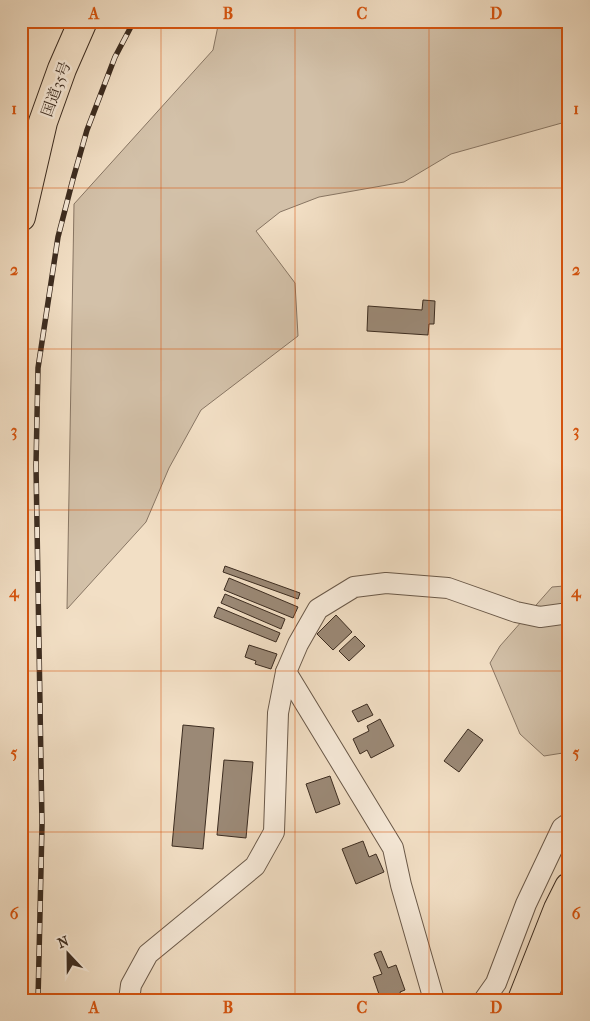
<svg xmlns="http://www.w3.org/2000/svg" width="590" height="1021" font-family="'IM FELL French Canon','Noto Serif JP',serif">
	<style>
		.green { fill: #d3c1a9; stroke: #887664 }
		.building { fill: #9b8976; stroke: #3c2c20 }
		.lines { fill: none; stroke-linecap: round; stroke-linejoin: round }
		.minor-casing { stroke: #6a5949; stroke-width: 22 }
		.highway-casing { stroke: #3c2c20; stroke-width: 30 }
		.minor { stroke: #f7ead9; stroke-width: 20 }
		.highway { stroke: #f2dfc5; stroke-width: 28 }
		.rail-casing { stroke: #3c2c20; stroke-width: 5.5 }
		.rail { stroke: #f7ead9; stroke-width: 4; stroke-dasharray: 11; stroke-linecap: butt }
		.grid { fill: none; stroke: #d7540e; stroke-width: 1; stroke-opacity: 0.55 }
		.labels { text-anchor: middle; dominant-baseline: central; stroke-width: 5; stroke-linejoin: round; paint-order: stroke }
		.street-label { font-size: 15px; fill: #3c2c20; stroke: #f7ead9 }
		.neatline { fill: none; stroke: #d7540e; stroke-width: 2 }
		.grid-label { font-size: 16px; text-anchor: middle; font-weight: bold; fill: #d7540e }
	</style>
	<rect width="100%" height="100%" fill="#f2dfc5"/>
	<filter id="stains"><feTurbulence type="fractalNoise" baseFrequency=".004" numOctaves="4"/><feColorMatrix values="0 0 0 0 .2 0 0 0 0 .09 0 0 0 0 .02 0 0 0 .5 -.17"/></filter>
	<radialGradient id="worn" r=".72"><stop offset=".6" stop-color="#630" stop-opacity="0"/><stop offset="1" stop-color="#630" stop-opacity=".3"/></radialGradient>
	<!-- green -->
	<g class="green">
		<path d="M 219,21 L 569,21 L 569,121 L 451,154 L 404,182 L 319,197 L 280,212 L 256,231 L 295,283 L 298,336 L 201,410 L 169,468 L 146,522 L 67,609 L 74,204 L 213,50 Z"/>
		<path d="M 564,586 L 569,589 L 569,752 L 544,756 L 520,734 L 490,663 L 500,646 L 552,587 Z"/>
	</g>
	<!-- building -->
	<g class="building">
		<path d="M 423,300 L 435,301 L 434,324 L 429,324 L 428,335 L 367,331 L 368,306 L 422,310 Z"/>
		<path d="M 225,566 L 300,593 L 298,599 L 223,572 Z"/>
		<path d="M 229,578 L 298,607 L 293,618 L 224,590 Z"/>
		<path d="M 225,594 L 285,619 L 281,629 L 221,603 Z"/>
		<path d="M 218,607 L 280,633 L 276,642 L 214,617 Z"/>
		<path d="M 336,615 L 352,632 L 333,650 L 317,634 Z"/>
		<path d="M 355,636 L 365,646 L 349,661 L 339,651 Z"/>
		<path d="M 249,645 L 277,654 L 271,669 L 255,664 L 256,661 L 245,657 Z"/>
		<path d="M 367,704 L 373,715 L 358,722 L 352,711 Z"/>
		<path d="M 380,719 L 394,746 L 371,758 L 367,750 L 360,754 L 353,739 L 369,731 L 367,726 Z"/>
		<path d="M 183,725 L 214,728 L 203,849 L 172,846 Z"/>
		<path d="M 468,729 L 483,740 L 459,772 L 444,761 Z"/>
		<path d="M 224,760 L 253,762 L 246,838 L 217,835 Z"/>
		<path d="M 330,776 L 340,804 L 316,813 L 306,784 Z"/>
		<path d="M 363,841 L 369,857 L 376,854 L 384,872 L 356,884 L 342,849 Z"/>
		<path d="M 381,951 L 388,968 L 396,965 L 405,990 L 400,992 L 401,996 L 392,1000 L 386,1000 L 385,998 L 381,1000 L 373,977 L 382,974 L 374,954 Z"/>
	</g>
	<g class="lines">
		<defs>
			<g id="minor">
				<path d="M 286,672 L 393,848 L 401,885 L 434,1000"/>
				<path d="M 129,1000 L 131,985 L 148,954 L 255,866 L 274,832 L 278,713 L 286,672 L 298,644 L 318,609 L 354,587 L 386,583 L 448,588 L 516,612 L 540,617 L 569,613"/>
				<path d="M 484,1000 L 496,983 L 526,904 L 562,828 L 569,823"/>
			</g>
			<g id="highway">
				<path d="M 21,217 L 43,122 L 62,69 L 83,21"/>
				<path d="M 522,1000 L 558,909 L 569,887"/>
				<path d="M 543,1000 L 562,945"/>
			</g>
		</defs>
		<!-- minor casing -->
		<use href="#minor" class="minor-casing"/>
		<!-- highway casing -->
		<use href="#highway" class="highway-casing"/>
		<!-- minor -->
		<use href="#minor" class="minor"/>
		<!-- highway -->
		<use href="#highway" class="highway"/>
		<defs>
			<path id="rail" d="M 38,1000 L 42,825 L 36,465 L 38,368 L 58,237 L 73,179 L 87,130 L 115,57 L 134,21"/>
		</defs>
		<!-- rail casing -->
		<use href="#rail" class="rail-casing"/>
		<!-- rail -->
		<use href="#rail" class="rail"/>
	</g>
	<!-- grid -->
	<path class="grid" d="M 161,21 L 161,1000M 295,21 L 295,1000M 429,21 L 429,1000M 21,188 L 569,188M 21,349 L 569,349M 21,510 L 569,510M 21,671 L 569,671M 21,832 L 569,832"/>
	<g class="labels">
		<!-- street labels -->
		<g class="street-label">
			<text transform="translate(56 89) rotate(-70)">国道35号</text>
		</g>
	</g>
	<!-- margin -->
	<rect width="590" height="1021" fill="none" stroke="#f2dfc5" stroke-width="55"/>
	<!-- north arrow -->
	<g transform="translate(68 954) rotate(338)" stroke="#f7ead9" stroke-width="4" paint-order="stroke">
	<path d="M0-4L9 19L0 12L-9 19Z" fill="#3c2c20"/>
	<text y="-8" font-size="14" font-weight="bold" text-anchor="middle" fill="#3c2c20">N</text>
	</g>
	<rect x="28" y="28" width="534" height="966" class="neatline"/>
	<g class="grid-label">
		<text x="94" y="19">A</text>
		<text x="228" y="19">B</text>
		<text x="362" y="19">C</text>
		<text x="496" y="19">D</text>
		<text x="14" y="114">1</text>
		<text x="576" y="114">1</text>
		<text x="14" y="275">2</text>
		<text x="576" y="275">2</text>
		<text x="14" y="436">3</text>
		<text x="576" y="436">3</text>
		<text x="14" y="597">4</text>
		<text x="576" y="597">4</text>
		<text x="14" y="758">5</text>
		<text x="576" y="758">5</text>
		<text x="14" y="919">6</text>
		<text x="576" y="919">6</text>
		<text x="94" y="1013">A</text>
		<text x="228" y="1013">B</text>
		<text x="362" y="1013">C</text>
		<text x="496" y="1013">D</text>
	</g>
	<rect width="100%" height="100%" filter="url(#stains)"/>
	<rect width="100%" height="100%" fill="url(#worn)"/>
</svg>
